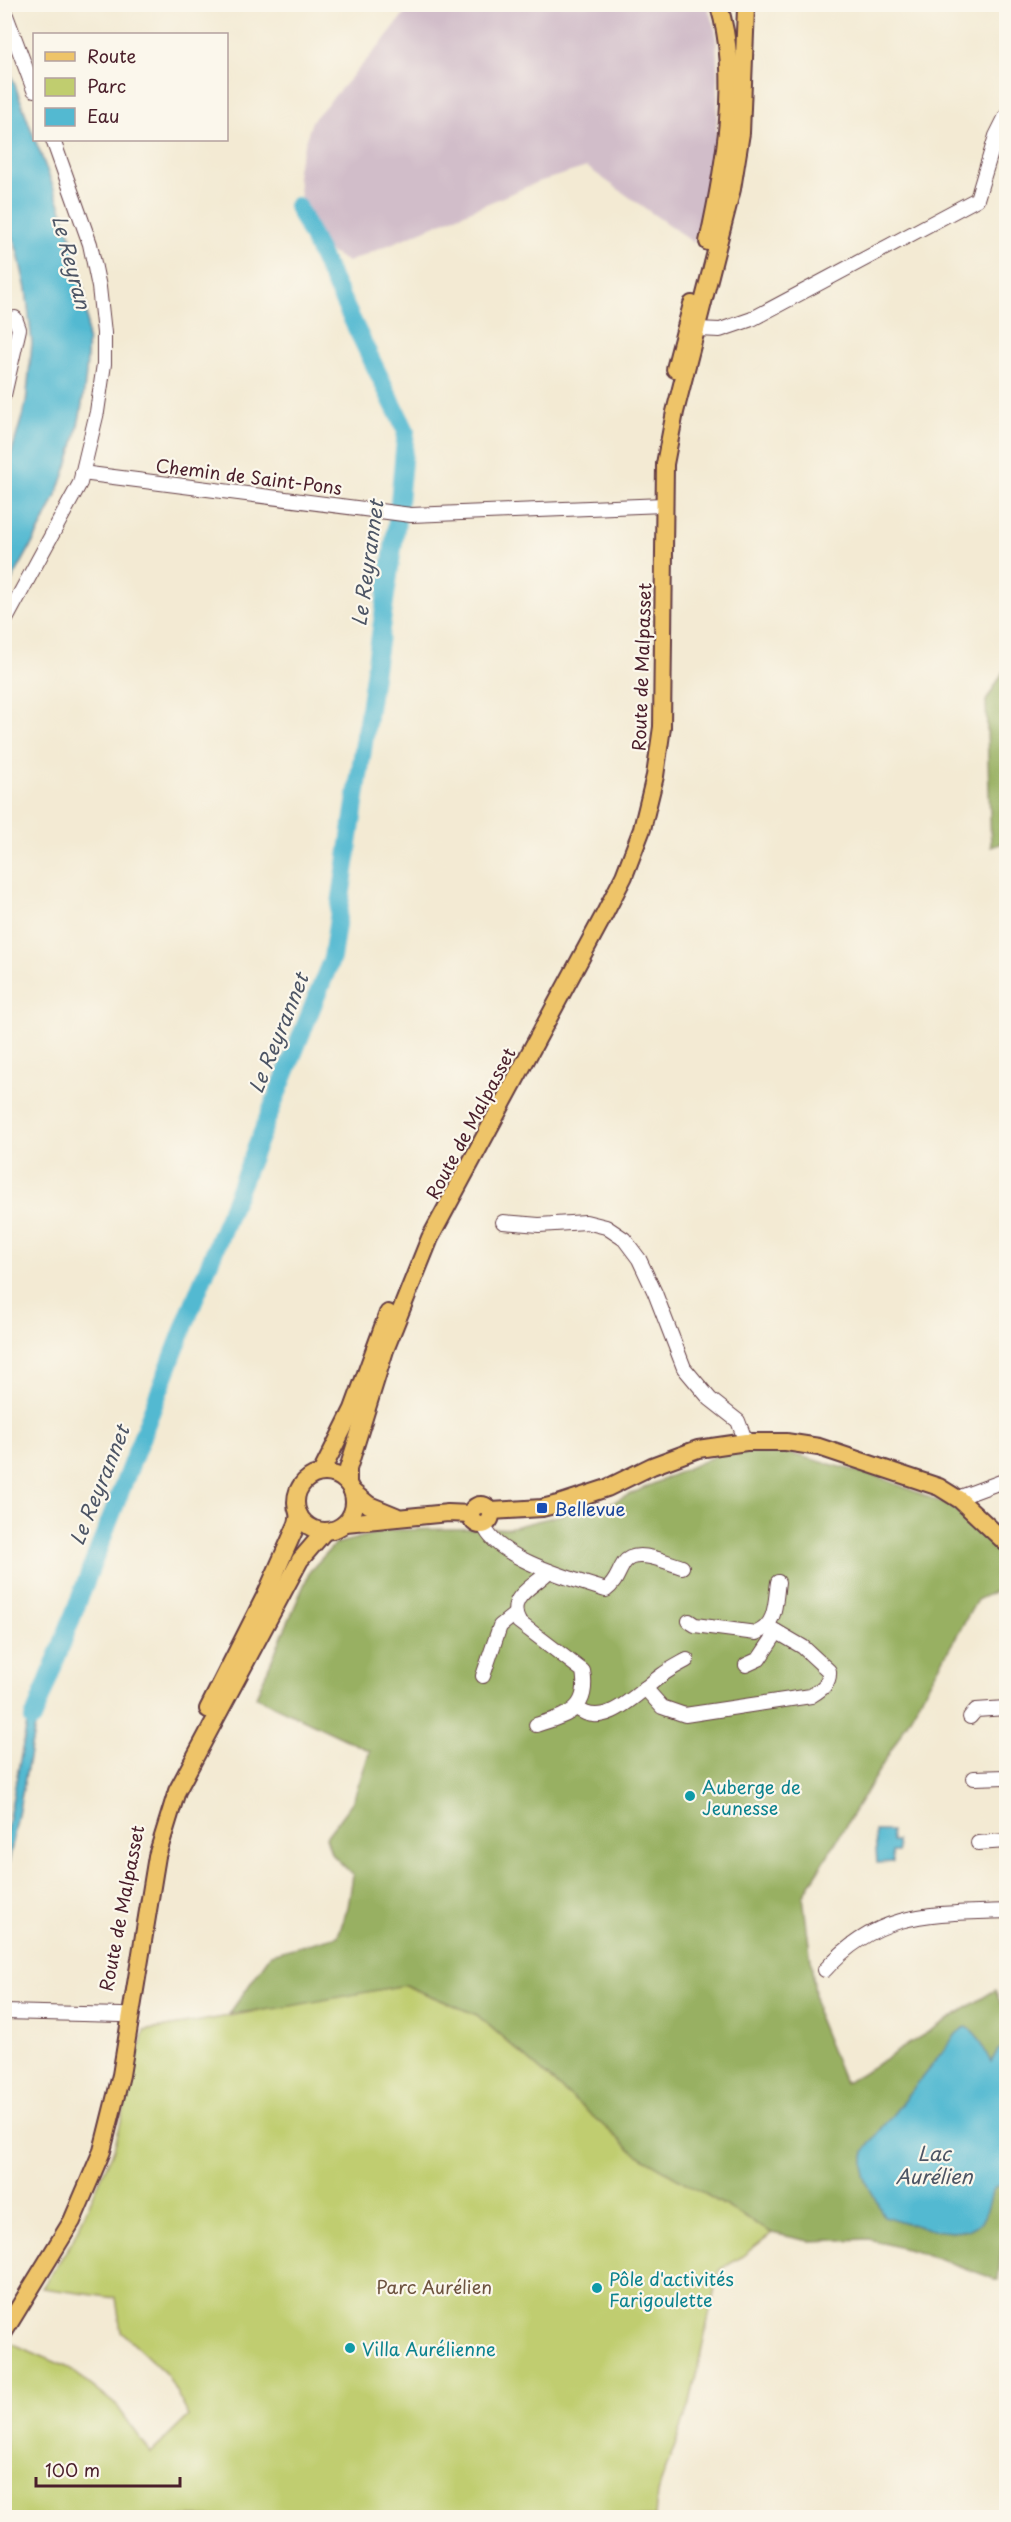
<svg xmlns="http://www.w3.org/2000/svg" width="1011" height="2522" font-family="'Playpen Sans',sans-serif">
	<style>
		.industrial { fill: #d1bdc9 }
		.green { fill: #c0cd6f; stroke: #85764d; stroke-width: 1.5 }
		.forest { fill: #98b062; stroke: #716846; stroke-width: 1.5 }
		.water { fill: #53b9d1; stroke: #4e6c7e; stroke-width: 1.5 }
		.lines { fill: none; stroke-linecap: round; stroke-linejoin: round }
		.river { stroke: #53b9d1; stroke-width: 18 }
		.minor-casing { stroke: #633d44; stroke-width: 16 }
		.major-casing { stroke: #633d44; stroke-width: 20 }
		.minor { stroke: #fff; stroke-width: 14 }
		.major { stroke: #eec469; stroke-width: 16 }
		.transit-dot { fill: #1a4fb4; stroke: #fbf7ec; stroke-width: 2 }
		.culture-dot { fill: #0f9aa8; stroke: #fbf7ec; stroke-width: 2 }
		.labels { text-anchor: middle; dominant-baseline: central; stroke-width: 4.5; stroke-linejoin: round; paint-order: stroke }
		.street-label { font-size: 18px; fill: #4a1f2b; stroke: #fbf7ec }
		.transit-label { font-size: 18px; fill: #164399; stroke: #fbf7ec; text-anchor: start }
		.culture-label { font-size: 18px; fill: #0d838f; stroke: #fbf7ec; text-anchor: start }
		.park-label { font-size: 18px; fill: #6d533f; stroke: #fbf7ec }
		.water-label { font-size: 20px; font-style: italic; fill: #4d5565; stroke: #fbf7ec }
	</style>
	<rect width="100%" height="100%" fill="#fbf7ec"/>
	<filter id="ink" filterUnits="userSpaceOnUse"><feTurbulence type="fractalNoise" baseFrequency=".0167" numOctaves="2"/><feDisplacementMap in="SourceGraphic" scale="12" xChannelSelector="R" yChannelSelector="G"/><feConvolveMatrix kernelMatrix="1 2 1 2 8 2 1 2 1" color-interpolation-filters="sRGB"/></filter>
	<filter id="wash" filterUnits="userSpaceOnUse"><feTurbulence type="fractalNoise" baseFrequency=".008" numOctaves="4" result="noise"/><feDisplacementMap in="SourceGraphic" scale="24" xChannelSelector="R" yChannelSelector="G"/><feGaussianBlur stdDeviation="1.35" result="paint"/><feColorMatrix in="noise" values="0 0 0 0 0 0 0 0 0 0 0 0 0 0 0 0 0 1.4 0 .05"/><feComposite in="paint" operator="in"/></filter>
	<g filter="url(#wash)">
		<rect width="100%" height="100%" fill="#f3ead3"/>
		<!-- industrial -->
		<path class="industrial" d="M 411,5 L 707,5 L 716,32 L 718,91 L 715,163 L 694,243 L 587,167 L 538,182 L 348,262 L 316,244 L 301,199 L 297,169 L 312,121 L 380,45 Z"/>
		<!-- green -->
		<path class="green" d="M 404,1985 L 477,2015 L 636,2154 L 772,2233 L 740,2258 L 719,2270 L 689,2407 L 657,2493 L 655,2517 L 6,2517 L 4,2355 L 9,2342 L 69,2368 L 117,2406 L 151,2453 L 189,2416 L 167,2375 L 121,2332 L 116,2298 L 42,2288 L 72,2242 L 114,2149 L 144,2031 Z"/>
		<!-- forest -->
		<g class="forest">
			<path d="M 1006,667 L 1006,842 L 991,847 L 986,701 Z"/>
			<path d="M 746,1442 L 879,1477 L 953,1507 L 1006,1554 L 1006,1586 L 977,1600 L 893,1747 L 803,1896 L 818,2018 L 845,2084 L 995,1990 L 1006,2016 L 1006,2207 L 998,2280 L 931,2256 L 869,2239 L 809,2241 L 772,2233 L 636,2154 L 477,2015 L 405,1985 L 280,2008 L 229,2014 L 271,1954 L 338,1936 L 348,1907 L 353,1875 L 331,1853 L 326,1837 L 353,1801 L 370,1751 L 256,1697 L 310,1571 L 335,1544 L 390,1530 L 509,1528 L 613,1502 Z"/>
		</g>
		<!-- water -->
		<g class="water">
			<path d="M 4,57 C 15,83 24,111 34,137 C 54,189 79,247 86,305 C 91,360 83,423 64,475 C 50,515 25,556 5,593 L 5,475 L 26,403 L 32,343 L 26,289 L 18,253 L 5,213 Z"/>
			<path d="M 38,1697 L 43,1699 L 39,1706 L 5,1882 L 5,1838 L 30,1708 Z"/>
			<path d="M 875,1831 L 891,1831 L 892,1841 L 897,1841 L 898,1852 L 892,1852 L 893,1862 L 877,1863 Z"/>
			<path d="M 965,2027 C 980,2032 983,2050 991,2062 L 998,2050 L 1006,2046 L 1006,2181 L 993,2189 C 990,2198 988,2212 982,2220 C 963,2245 908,2223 884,2216 L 864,2177 L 864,2151 L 957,2033 Z"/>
		</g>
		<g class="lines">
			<!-- river -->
			<path class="river" d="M 33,1719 L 191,1309 L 332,958 L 397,521 L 406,431 L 297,206"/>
		</g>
	</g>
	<g filter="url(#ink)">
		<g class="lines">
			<defs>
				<g id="minor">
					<path d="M 4,10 L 34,90"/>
					<path d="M 697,329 L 720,330 L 752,319 L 977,199 L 996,136 L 1006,116"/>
					<path d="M 4,395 L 19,329 L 15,318"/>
					<path d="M 82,473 L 411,515 L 664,505"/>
					<path d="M 4,623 L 80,483 L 97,412 L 104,364 L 104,333 L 99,287 L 90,244 L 53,140"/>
					<path d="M 503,1222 L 539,1225 L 586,1222 L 606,1227 L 624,1239 L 639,1259 L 655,1293 L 684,1368 L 710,1399 L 738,1421 L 746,1442"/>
					<path d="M 960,1500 L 963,1496 L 1006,1480"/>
					<path d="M 484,1525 C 494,1558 575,1580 606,1590 C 616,1583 618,1572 624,1563 C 635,1547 668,1563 682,1567"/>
					<path d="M 689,1621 L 695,1625 L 756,1633 C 777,1625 775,1601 778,1582"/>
					<path d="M 746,1665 L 759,1659 L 777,1632"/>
					<path d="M 483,1676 L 500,1626 L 515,1614"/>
					<path d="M 645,1688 L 662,1707 L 685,1715 L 811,1696 C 822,1689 830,1684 829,1671 L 803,1647 L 767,1626"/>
					<path d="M 577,1708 C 605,1732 641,1689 662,1675 C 670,1669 678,1665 687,1660"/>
					<path d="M 970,1717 L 976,1710 L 1006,1708"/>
					<path d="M 536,1725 C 567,1715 590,1711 583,1671 L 519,1622 C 505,1597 534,1587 549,1571"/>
					<path d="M 974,1778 L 1006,1777"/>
					<path d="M 978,1843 L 1006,1841"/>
					<path d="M 825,1970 C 878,1910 932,1914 1006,1911"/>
					<path d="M 4,2012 L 121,2015"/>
				</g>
				<g id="major">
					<path d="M 708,242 C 724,169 741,78 719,6"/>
					<path d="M 675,369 L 692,304"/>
					<path d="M 321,1473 L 353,1409 L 388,1313"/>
					<circle cx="325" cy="1502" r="29"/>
					<path d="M 348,1484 L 348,1469 L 385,1350 L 430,1238 L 604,915 L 624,876 L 642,829 L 655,776 L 662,727 L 665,464 L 675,412 L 732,189 L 741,133 L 746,8"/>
					<path d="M 353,1492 L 369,1505 L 396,1516"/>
					<circle cx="481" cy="1515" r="10"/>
					<path d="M 491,1511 L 542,1508 L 558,1504 L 607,1488 L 652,1466 L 698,1449 L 746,1442 L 786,1442 L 819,1447 L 939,1487 L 960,1500 L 1006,1543"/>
					<path d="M 346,1523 L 448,1513 L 471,1514"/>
					<path d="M 208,1709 L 266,1594 L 297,1524 L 299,1515"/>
					<path d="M 4,2332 L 72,2221 L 102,2151 L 121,2075 L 157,1856 L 177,1791 L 300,1560 L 325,1531"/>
				</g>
			</defs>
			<!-- minor casing -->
			<use href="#minor" class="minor-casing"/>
			<!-- major casing -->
			<use href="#major" class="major-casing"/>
			<!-- minor -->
			<use href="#minor" class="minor"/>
			<!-- major -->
			<use href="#major" class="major"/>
		</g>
	</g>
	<!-- markers -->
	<rect class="transit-dot" x="536" y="1502" width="12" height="12" rx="3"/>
	<g class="culture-dot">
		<circle cx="690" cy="1796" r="6"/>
		<circle cx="597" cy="2288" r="6"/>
		<circle cx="350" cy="2348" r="6"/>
	</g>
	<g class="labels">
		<!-- street labels -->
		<g class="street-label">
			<text transform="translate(249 476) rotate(7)">Chemin de Saint-Pons</text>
			<text transform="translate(641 667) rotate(-88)">Route de Malpasset</text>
			<text transform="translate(470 1123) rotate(-62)">Route de Malpasset</text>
			<text transform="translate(121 1908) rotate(-79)">Route de Malpasset</text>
		</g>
		<!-- transit labels -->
		<g class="transit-label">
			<text x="554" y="1508">Bellevue</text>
		</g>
		<!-- culture labels -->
		<g class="culture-label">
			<text x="702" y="1786">Auberge de<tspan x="702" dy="21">Jeunesse</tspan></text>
			<text x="609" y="2278">Pôle d'activités<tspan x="609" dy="21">Farigoulette</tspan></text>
			<text x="362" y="2348">Villa Aurélienne</text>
		</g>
		<!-- park labels -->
		<g class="park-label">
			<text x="434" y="2286">Parc Aurélien</text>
		</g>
		<!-- water labels -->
		<g class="water-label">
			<text transform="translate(72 262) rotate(75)">Le Reyran</text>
			<text transform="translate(367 563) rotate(-82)">Le Reyrannet</text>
			<text transform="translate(278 1033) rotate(-68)">Le Reyrannet</text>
			<text transform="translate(99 1485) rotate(-68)">Le Reyrannet</text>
			<text x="934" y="2153">Lac<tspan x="934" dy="23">Aurélien</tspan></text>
		</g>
	</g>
	<!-- margin -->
	<rect width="1011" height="2522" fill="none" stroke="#fbf7ec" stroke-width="24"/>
	<!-- legend -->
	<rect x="33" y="33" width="195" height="108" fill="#fbf7ec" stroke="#b4a19f" stroke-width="1.5"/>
	<rect x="45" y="52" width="30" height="9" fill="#eec469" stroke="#b4a19f" stroke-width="1.5"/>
	<text x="87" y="63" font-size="18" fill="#4a1f2b">Route</text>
	<rect x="45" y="78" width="30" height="18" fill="#c0cd6f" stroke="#b4a19f" stroke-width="1.5"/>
	<text x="87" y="93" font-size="18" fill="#4a1f2b">Parc</text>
	<rect x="45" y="108" width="30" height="18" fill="#53b9d1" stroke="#b4a19f" stroke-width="1.5"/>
	<text x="87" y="123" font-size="18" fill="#4a1f2b">Eau</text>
	<!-- scale -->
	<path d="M36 2477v9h144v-9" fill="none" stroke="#4a1f2b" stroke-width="3"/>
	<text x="45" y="2477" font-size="18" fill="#4a1f2b" stroke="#fbf7ec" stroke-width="4.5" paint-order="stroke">100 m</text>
</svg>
